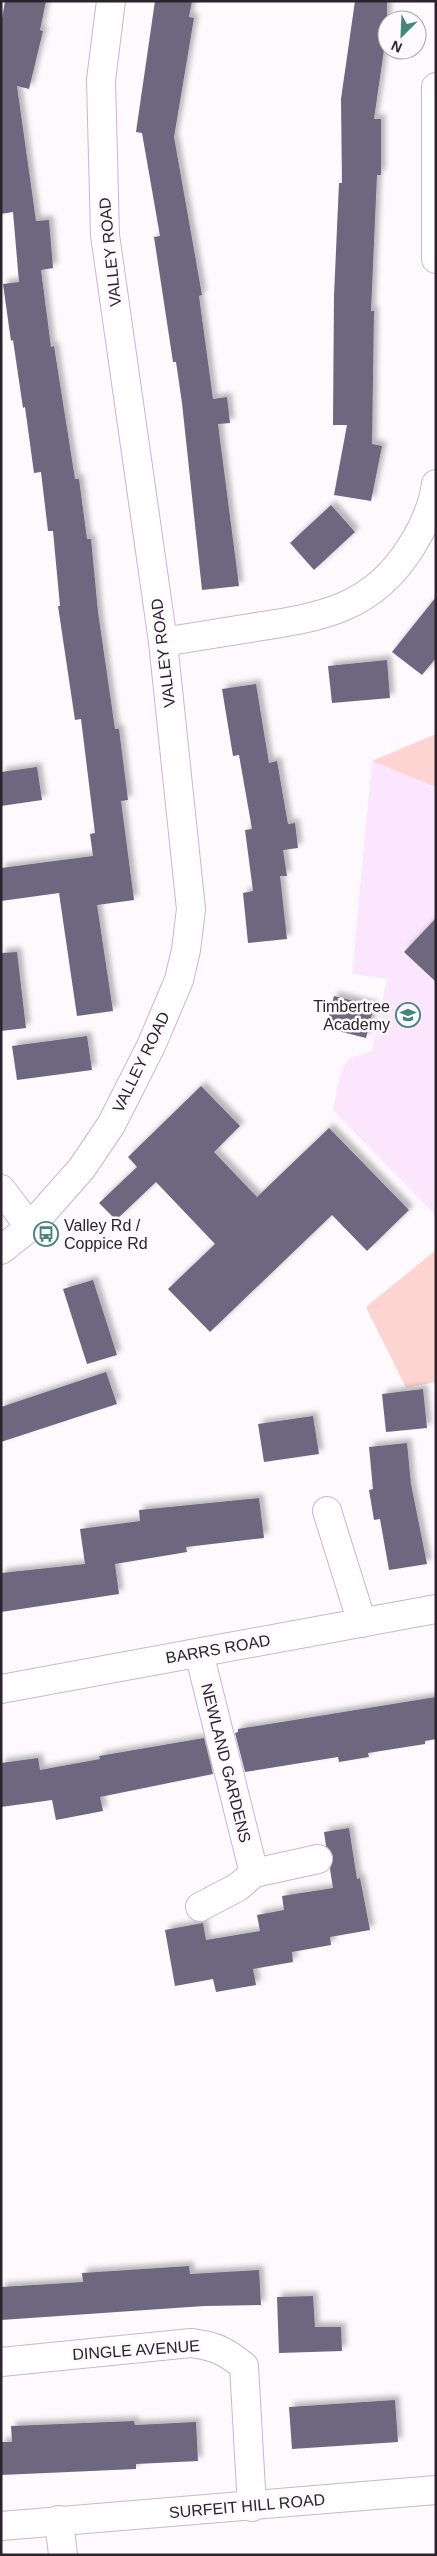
<svg xmlns="http://www.w3.org/2000/svg" width="437" height="2556" font-family="Helvetica,sans-serif">
	<style>
		.built { fill: #fce6fd }
		.green { fill: #fdd4d2 }
		.building { fill: #6d677f; filter: url(#shadow) }
		.lines { fill: none; stroke-linecap: round; stroke-linejoin: round }
		.minor-casing { stroke: #cab6cc; stroke-width: 30 }
		.minor { stroke: #fff; stroke-width: 28 }
		.labels { text-anchor: middle; dominant-baseline: central; stroke-width: 5; stroke-linejoin: round; paint-order: stroke }
		.street-label { font-size: 16px; fill: #2b242c; stroke: #fdf9fd }
		.poi-label { font-size: 16px; fill: #2b242c; stroke: #fdf9fd; text-anchor: end }
	</style>
	<defs>
		<filter id="shadow"><feDropShadow dx="4.5" dy="-4.5" stdDeviation="2.5" flood-color="#0004"/></filter>
	</defs>
	<rect width="100%" height="100%" fill="#fdf9fd"/>
	<!-- built -->
	<path class="built" d="M 372,761 L 436,787 L 436,1216 L 333,1110 L 339,1079 L 345,1065 L 349,1059 L 372,1051 L 387,979 L 352,974 Z"/>
	<!-- green -->
	<g class="green">
		<path d="M 436,734 L 436,787 L 372,761 Z"/>
		<path d="M 436,1250 L 436,1382 L 406,1388 L 366,1307 Z"/>
	</g>
	<!-- building -->
	<g class="building">
		<path d="M 5,1 L 46,1 L 40,30 L 43,31 L 29,89 L 17,86 L 36,221 L 49,220 L 53,268 L 41,270 L 51,347 L 54,346 L 75,479 L 79,479 L 87,539 L 91,539 L 98,612 L 115,729 L 119,729 L 128,800 L 121,801 L 134,900 L 97,905 L 113,1011 L 77,1016 L 59,893 L 1,901 L 1,868 L 93,856 L 90,834 L 95,833 L 81,719 L 75,720 L 58,606 L 60,606 L 53,531 L 48,531 L 41,472 L 34,473 L 25,407 L 23,408 L 13,340 L 11,341 L 3,284 L 19,282 L 13,212 L 1,214 L 1,24 Z"/>
		<path d="M 155,1 L 192,1 L 189,17 L 194,18 L 174,137 L 202,295 L 199,296 L 213,399 L 227,397 L 230,423 L 218,424 L 239,586 L 202,590 L 182,403 L 176,362 L 173,362 L 154,237 L 160,236 L 142,133 L 136,132 Z"/>
		<path d="M 355,1 L 387,1 L 387,29 L 374,119 L 381,119 L 381,175 L 377,175 L 371,311 L 374,311 L 372,444 L 382,446 L 371,501 L 334,495 L 347,425 L 333,425 L 334,296 L 339,183 L 342,183 L 341,99 Z"/>
		<path d="M 331,505 L 355,532 L 314,570 L 290,543 Z"/>
		<path d="M 436,597 L 436,658 L 422,675 L 392,652 Z"/>
		<path d="M 387,660 L 390,698 L 332,703 L 328,666 Z"/>
		<path d="M 256,684 L 269,763 L 277,761 L 288,824 L 295,823 L 298,848 L 283,850 L 287,876 L 280,876 L 287,939 L 248,943 L 243,893 L 253,891 L 245,830 L 252,829 L 239,755 L 233,756 L 222,689 Z"/>
		<path d="M 37,767 L 42,800 L 1,806 L 1,772 Z"/>
		<path d="M 436,918 L 436,982 L 404,952 Z"/>
		<path d="M 17,952 L 26,1028 L 1,1031 L 1,953 Z"/>
		<path d="M 334,996 L 374,1006 L 366,1038 L 326,1028 Z"/>
		<path d="M 87,1036 L 92,1070 L 17,1080 L 12,1046 Z"/>
		<path d="M 201,1086 L 240,1126 L 214,1152 L 257,1197 L 329,1128 L 409,1210 L 367,1251 L 332,1215 L 210,1332 L 168,1289 L 215,1244 L 156,1182 L 116,1220 L 99,1203 L 137,1167 L 128,1157 Z"/>
		<path d="M 93,1280 L 117,1355 L 87,1364 L 63,1289 Z"/>
		<path d="M 106,1372 L 117,1404 L 1,1442 L 1,1407 Z"/>
		<path d="M 423,1389 L 427,1428 L 386,1432 L 382,1394 Z"/>
		<path d="M 313,1416 L 319,1454 L 264,1462 L 258,1424 Z"/>
		<path d="M 407,1443 L 411,1484 L 427,1564 L 389,1570 L 380,1519 L 374,1520 L 369,1490 L 373,1489 L 369,1447 Z"/>
		<path d="M 259,1498 L 264,1538 L 186,1547 L 187,1552 L 115,1564 L 119,1594 L 1,1612 L 1,1573 L 85,1564 L 80,1529 L 140,1521 L 139,1510 Z"/>
		<path d="M 436,1697 L 436,1739 L 425,1741 L 425,1744 L 368,1753 L 369,1757 L 339,1762 L 338,1757 L 245,1772 L 235,1733 L 238,1732 L 238,1729 Z"/>
		<path d="M 204,1738 L 213,1774 L 100,1797 L 103,1811 L 56,1820 L 52,1800 L 1,1807 L 1,1763 L 38,1758 L 40,1770 L 100,1759 L 99,1756 Z"/>
		<path d="M 349,1828 L 357,1879 L 360,1878 L 370,1930 L 330,1937 L 331,1945 L 292,1952 L 293,1962 L 253,1969 L 256,1985 L 216,1992 L 213,1979 L 175,1986 L 165,1930 L 203,1923 L 206,1940 L 260,1931 L 257,1915 L 284,1910 L 282,1896 L 333,1888 L 330,1869 L 333,1856 L 326,1846 L 324,1832 Z"/>
		<path d="M 189,2266 L 190,2274 L 259,2270 L 261,2305 L 204,2306 L 1,2320 L 1,2287 L 83,2282 L 82,2273 Z"/>
		<path d="M 313,2296 L 315,2327 L 341,2327 L 342,2351 L 279,2353 L 277,2297 Z"/>
		<path d="M 395,2400 L 398,2442 L 292,2449 L 289,2407 Z"/>
		<path d="M 134,2421 L 135,2425 L 196,2422 L 198,2461 L 136,2464 L 136,2469 L 1,2475 L 1,2442 L 12,2442 L 11,2426 Z"/>
	</g>
	<g class="lines">
		<defs>
			<g id="minor">
				<path d="M 436,87 L 436,259"/>
				<path d="M 163,642 C 194,637 225,632 256,627 C 323,617 373,608 411,547 C 423,528 433,506 436,484"/>
				<path d="M 1,1189 L 30,1227"/>
				<path d="M 1,1250 L 30,1227 L 82,1168 L 111,1125 L 151,1046 L 179,980 L 186,950 L 191,909 L 163,642 L 105,235 L 101,80 L 111,1"/>
				<path d="M 327,1511 L 362,1623"/>
				<path d="M 199,1653 L 254,1873 L 318,1859"/>
				<path d="M 1,1689 L 436,1609"/>
				<path d="M 200,1907 L 238,1887 L 254,1873"/>
				<path d="M 1,2362 L 191,2343 C 216,2346 225,2351 244,2366 L 252,2507"/>
				<path d="M 59,2520 L 63,2555"/>
				<path d="M 1,2526 L 436,2490"/>
			</g>
		</defs>
		<!-- minor casing -->
		<use href="#minor" class="minor-casing"/>
		<!-- minor -->
		<use href="#minor" class="minor"/>
	</g>
	<!-- icons -->
	<defs>
		<symbol id="school-ring" viewBox="-11 -11 22 22"><circle r="9.5" fill="#fdf9fd" stroke="#44877a" stroke-width="1.5"/><path d="M0-5L7-2L0 1L-7-2ZM-4 1L0 2.5L4 1V4Q0 6-4 4Z" fill="#44877a"/></symbol>
		<symbol id="bus-ring" viewBox="-11 -11 22 22"><circle r="9.5" fill="#fdf9fd" stroke="#44877a" stroke-width="1.5"/><path d="M-5-6H5V4H4V6H2V4H-2V6H-4V4H-5ZM-3.5-4V0h7V-4ZM-3.5 1.2v1.5H-2V1.2ZM2 1.2v1.5H3.5V1.2Z" fill="#44877a"/></symbol>
	</defs>
	<g fill-rule="evenodd">
		<use href="#school-ring" x="394" y="1001" width="28" height="28"/>
		<use href="#bus-ring" x="32" y="1220" width="28" height="28"/>
	</g>
	<g class="labels">
		<!-- street labels -->
		<g class="street-label">
			<text transform="translate(110 252) rotate(-96)">VALLEY ROAD</text>
			<text transform="translate(163 653) rotate(-97)">VALLEY ROAD</text>
			<text transform="translate(141 1062) rotate(-64)">VALLEY ROAD</text>
			<text transform="translate(218 1649) rotate(-10)">BARRS ROAD</text>
			<text transform="translate(226 1763) rotate(76)">NEWLAND GARDENS</text>
			<text transform="translate(136 2350) rotate(-4)">DINGLE AVENUE</text>
			<text transform="translate(247 2506) rotate(-5)">SURFEIT HILL ROAD</text>
		</g>
		<!-- poi labels -->
		<g class="poi-label">
			<text x="390" y="1006">Timbertree<tspan x="390" dy="18">Academy</tspan></text>
			<text x="64" y="1225" text-anchor="start">Valley Rd /<tspan x="64" dy="18">Coppice Rd</tspan></text>
		</g>
	</g>
	<!-- border -->
	<rect width="437" height="2556" fill="none" stroke="#2b242c" stroke-width="5"/>
	<!-- north arrow -->
	<g transform="translate(402 35) rotate(204)"><circle r="24" fill="#fdf9fd" stroke="#a9a4a9"/>
	<path d="M0-4L9 19L0 12L-9 19Z" fill="#44877a"/>
	<text y="-8" font-size="14" font-weight="bold" text-anchor="middle" fill="#2b242c">N</text>
	</g>
</svg>
